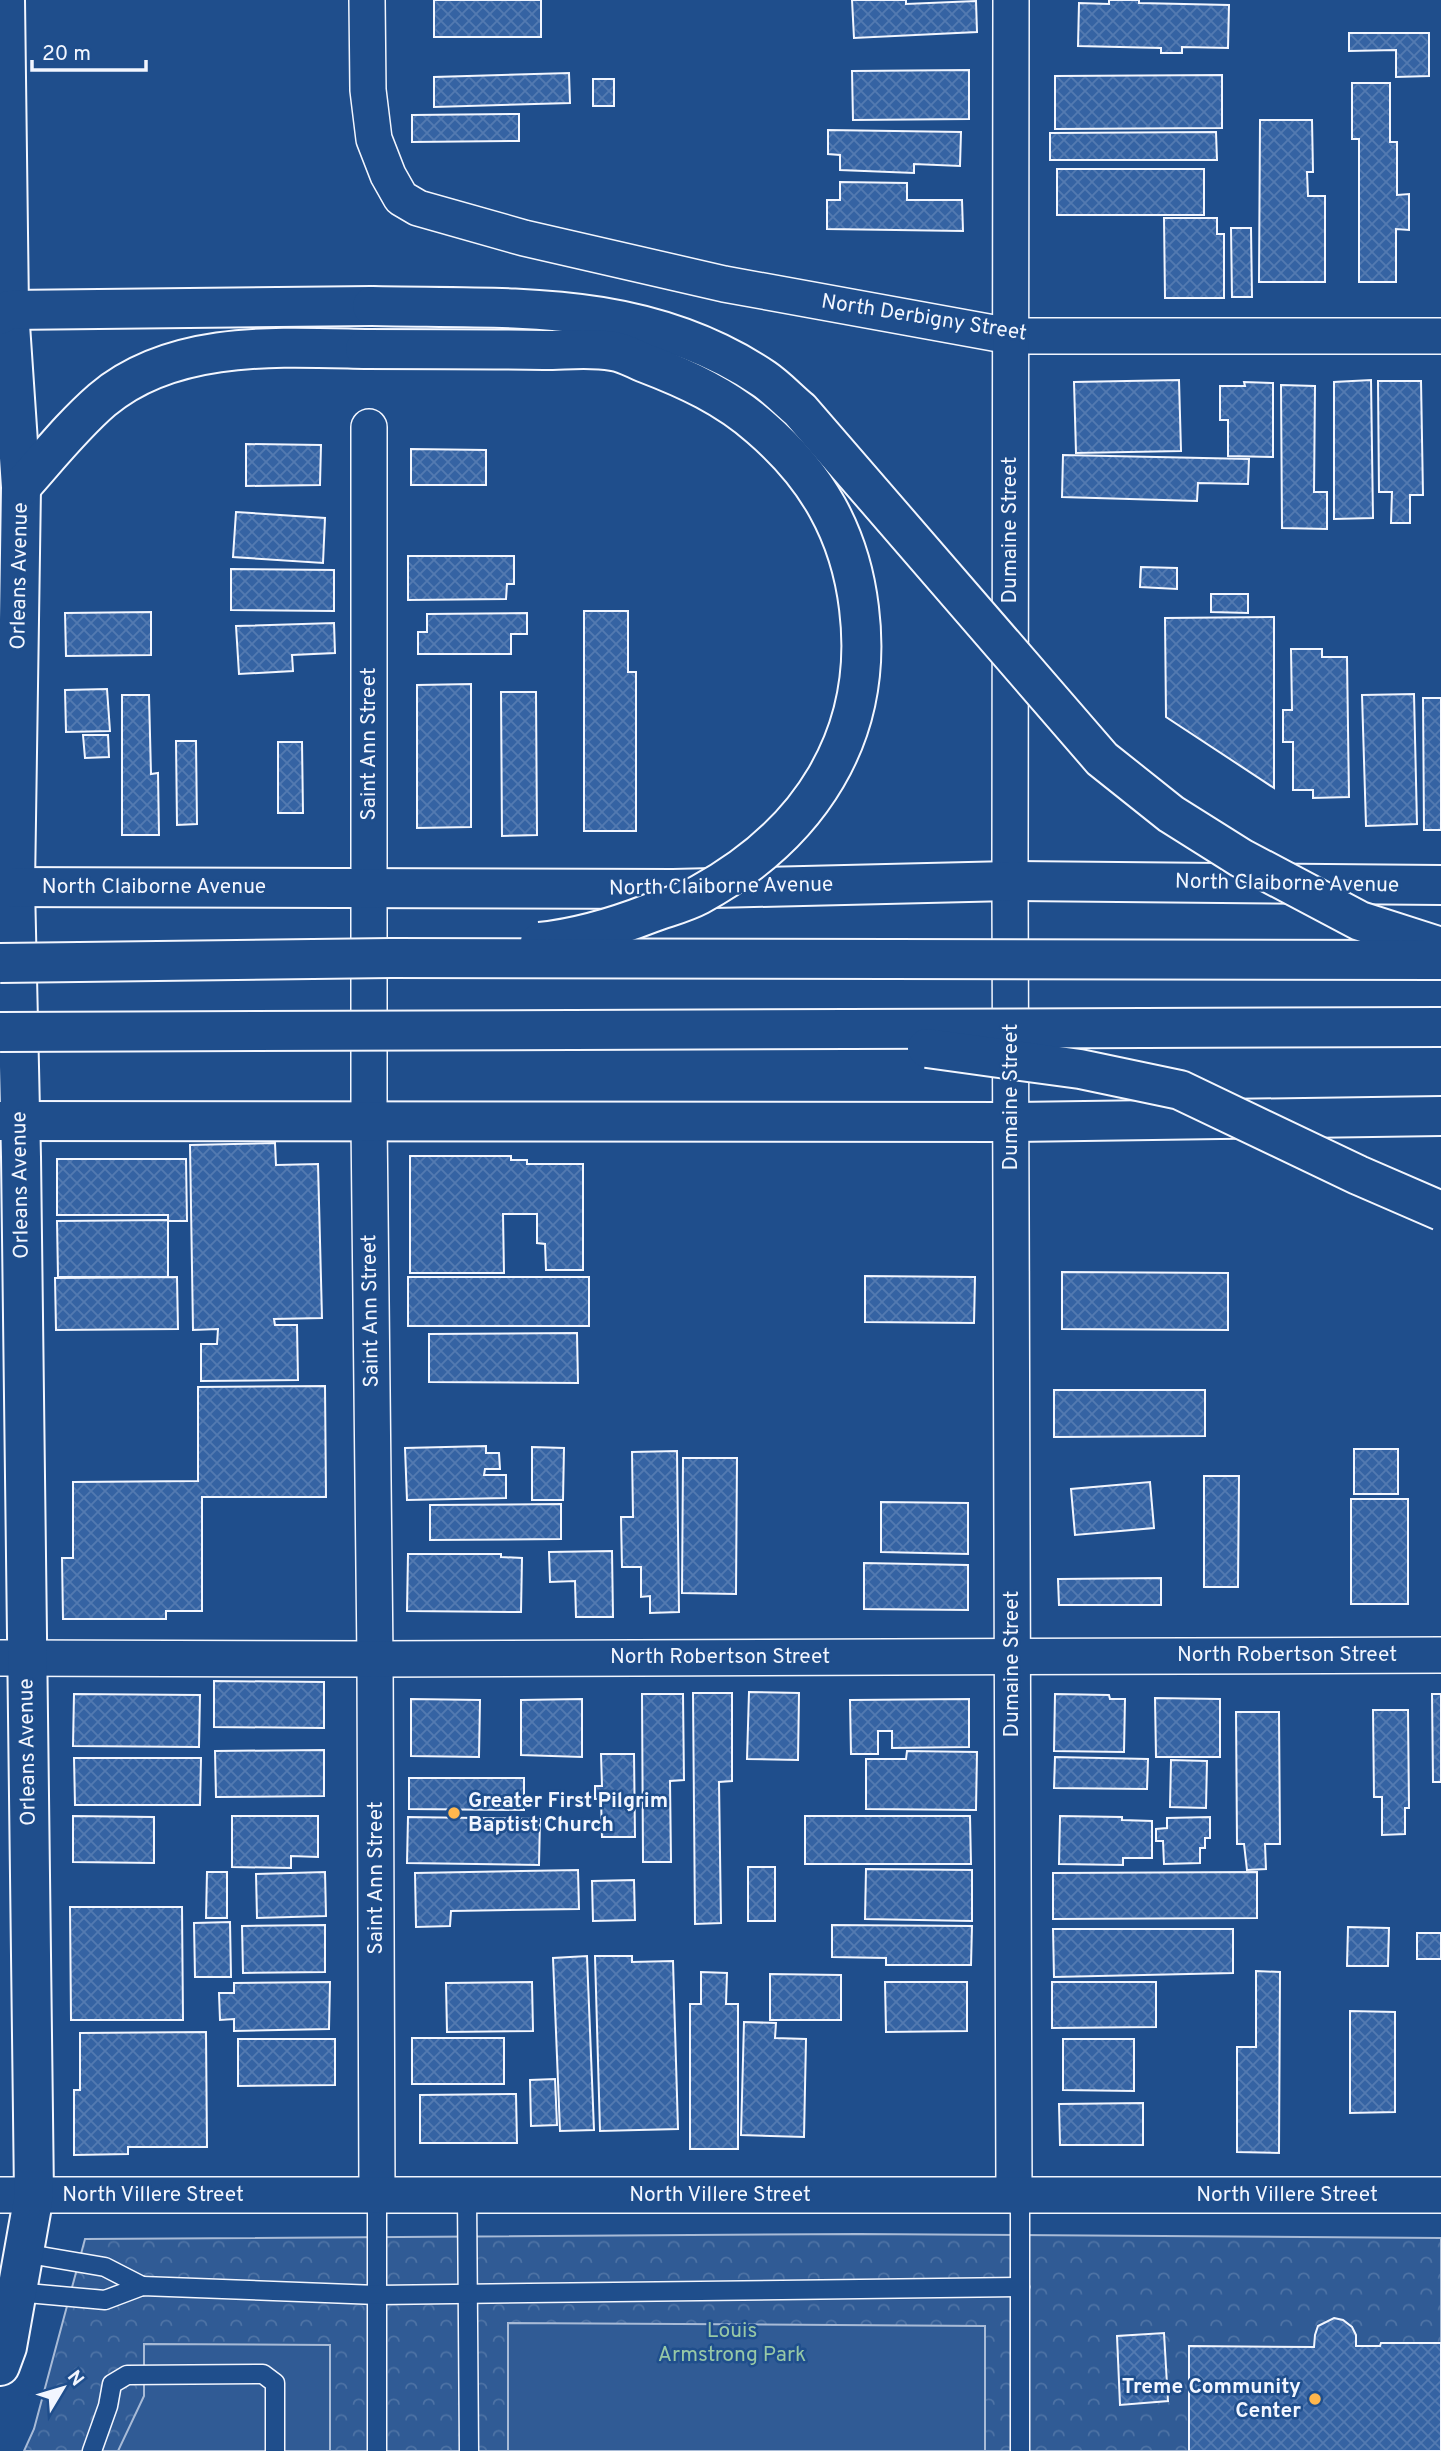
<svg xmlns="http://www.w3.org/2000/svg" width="1441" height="2451" font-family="Overpass,sans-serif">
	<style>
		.forest { fill: url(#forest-crowns); stroke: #a8bbd7; stroke-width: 2 }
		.pitch { fill: #305b95; stroke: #a8bbd7; stroke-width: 2 }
		.building { fill: url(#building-cross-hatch); stroke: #f2f6ff; stroke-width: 2 }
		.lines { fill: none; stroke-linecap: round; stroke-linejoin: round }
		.service-casing { stroke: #f2f6ff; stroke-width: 21 }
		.minor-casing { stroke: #f2f6ff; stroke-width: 38 }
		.tertiary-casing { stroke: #f2f6ff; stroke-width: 42 }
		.secondary-casing { stroke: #f2f6ff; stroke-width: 42 }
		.motorway-casing { stroke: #f2f6ff; stroke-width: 42 }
		.service { stroke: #1f4e8c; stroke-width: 18 }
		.minor { stroke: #1f4e8c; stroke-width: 35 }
		.tertiary { stroke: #1f4e8c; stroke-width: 38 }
		.secondary { stroke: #1f4e8c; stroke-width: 38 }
		.motorway { stroke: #1f4e8c; stroke-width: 38 }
		.motorway-bridge-casing { stroke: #f2f6ff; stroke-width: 42; stroke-linecap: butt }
		.motorway-bridge { stroke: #1f4e8c; stroke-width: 38 }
		.poi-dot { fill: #ffb74d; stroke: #1f4e8c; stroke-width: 2.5 }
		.labels { text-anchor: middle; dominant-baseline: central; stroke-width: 5; stroke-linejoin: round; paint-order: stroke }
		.street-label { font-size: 21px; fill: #f2f6ff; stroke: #1f4e8c }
		.poi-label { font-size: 21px; font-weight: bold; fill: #f2f6ff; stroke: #1f4e8c; text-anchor: start }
		.park-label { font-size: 21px; fill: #97c8a6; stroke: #1f4e8c }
	</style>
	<defs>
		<pattern id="forest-crowns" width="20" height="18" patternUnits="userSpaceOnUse" patternTransform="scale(1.75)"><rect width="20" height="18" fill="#305b95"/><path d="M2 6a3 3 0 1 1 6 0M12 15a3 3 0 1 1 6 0" fill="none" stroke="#4e73a5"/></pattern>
		<pattern id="building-cross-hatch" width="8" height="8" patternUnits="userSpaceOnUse" patternTransform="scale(1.75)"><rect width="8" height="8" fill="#3563a3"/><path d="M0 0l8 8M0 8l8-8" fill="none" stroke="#537ab1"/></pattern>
	</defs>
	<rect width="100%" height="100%" fill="#1f4e8c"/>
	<!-- forest -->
	<path class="forest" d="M 858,2234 L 1441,2238 L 1441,2451 L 24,2451 L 34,2429 L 85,2239 Z"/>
	<!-- pitch -->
	<g class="pitch">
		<path d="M 508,2323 L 985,2326 L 985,2451 L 508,2451 Z"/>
		<path d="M 144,2344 L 330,2345 L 330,2451 L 118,2451 L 144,2396 Z"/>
	</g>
	<!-- building -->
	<g class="building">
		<rect x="434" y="0" width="107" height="37"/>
		<path d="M 852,0 L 906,0 L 906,4 L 976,1 L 977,32 L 854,38 Z"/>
		<path d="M 1109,0 L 1139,0 L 1139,3 L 1229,5 L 1228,48 L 1182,47 L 1182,53 L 1161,53 L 1161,48 L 1078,46 L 1079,3 L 1109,4 Z"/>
		<path d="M 1349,33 L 1429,33 L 1429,76 L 1396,77 L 1396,50 L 1349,51 Z"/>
		<path d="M 969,70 L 969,119 L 853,120 L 852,71 Z"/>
		<path d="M 569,73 L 570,103 L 434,107 L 434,77 Z"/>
		<path d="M 1222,75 L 1222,128 L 1055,129 L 1055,76 Z"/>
		<rect x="593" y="79" width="21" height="27"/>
		<path d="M 1352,83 L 1390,83 L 1390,142 L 1397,142 L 1397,195 L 1409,194 L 1409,230 L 1396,229 L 1396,282 L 1359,282 L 1359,139 L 1352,139 Z"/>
		<path d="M 519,114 L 519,141 L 412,142 L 412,115 Z"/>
		<path d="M 1260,120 L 1312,120 L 1313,172 L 1307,172 L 1308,196 L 1325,196 L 1325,282 L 1259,282 Z"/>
		<path d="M 828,130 L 961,132 L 960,166 L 914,164 L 914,173 L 840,170 L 840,155 L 828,154 Z"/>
		<path d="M 1216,132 L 1217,160 L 1050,160 L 1050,133 Z"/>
		<rect x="1057" y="169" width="147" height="46"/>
		<path d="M 840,182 L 907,183 L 907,200 L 962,200 L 963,231 L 827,229 L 827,200 L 840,200 Z"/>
		<path d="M 1164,218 L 1217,218 L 1217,234 L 1224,234 L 1224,298 L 1165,298 Z"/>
		<path d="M 1231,228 L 1251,228 L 1252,297 L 1232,297 Z"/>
		<path d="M 1179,380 L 1181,451 L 1076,453 L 1074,382 Z"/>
		<path d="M 1371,380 L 1373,518 L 1334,519 L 1334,382 Z"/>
		<path d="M 1378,381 L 1421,381 L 1423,495 L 1410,495 L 1410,523 L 1391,523 L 1392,492 L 1379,492 Z"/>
		<path d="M 1244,382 L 1273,383 L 1273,457 L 1228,456 L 1228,420 L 1220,420 L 1220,386 L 1245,386 Z"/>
		<path d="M 1281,385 L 1315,386 L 1314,492 L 1327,492 L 1327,529 L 1282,528 Z"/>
		<path d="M 246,444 L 321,445 L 320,485 L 246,486 Z"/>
		<path d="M 411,449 L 486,450 L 486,485 L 411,485 Z"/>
		<path d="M 1063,455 L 1249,459 L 1248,484 L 1198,483 L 1197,501 L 1062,497 Z"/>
		<path d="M 236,512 L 325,518 L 323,563 L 233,557 Z"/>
		<path d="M 408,556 L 514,556 L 514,584 L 507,584 L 506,599 L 408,600 Z"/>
		<path d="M 1141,567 L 1177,568 L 1177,589 L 1140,587 Z"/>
		<path d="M 231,569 L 334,570 L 334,611 L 231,610 Z"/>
		<path d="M 1211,594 L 1248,594 L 1248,613 L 1211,612 Z"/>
		<path d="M 584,611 L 628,611 L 628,672 L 636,672 L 636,831 L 584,831 Z"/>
		<path d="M 151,612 L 151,655 L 66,656 L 65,613 Z"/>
		<path d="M 527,613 L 527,634 L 511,634 L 511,654 L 418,654 L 418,632 L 427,632 L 427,614 Z"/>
		<path d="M 1274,617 L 1274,788 L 1166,717 L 1165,618 Z"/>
		<path d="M 334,623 L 335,653 L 292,655 L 293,671 L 239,674 L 236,626 Z"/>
		<path d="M 1291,649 L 1322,649 L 1322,657 L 1347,657 L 1349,797 L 1313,798 L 1313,790 L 1293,790 L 1293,742 L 1283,742 L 1283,710 L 1292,710 Z"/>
		<path d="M 471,684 L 471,827 L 417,828 L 417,685 Z"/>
		<path d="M 107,689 L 110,731 L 66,732 L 65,690 Z"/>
		<path d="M 501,692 L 536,692 L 537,835 L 502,836 Z"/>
		<path d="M 1414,694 L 1417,824 L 1366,826 L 1362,695 Z"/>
		<path d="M 122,695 L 149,695 L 151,774 L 158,773 L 159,835 L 122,835 Z"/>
		<path d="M 1423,698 L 1441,698 L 1441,830 L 1424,830 Z"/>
		<path d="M 83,735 L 108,735 L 109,757 L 85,758 Z"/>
		<path d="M 176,741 L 196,741 L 197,824 L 177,825 Z"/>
		<path d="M 278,742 L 302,742 L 303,813 L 278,813 Z"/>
		<path d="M 275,1143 L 276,1165 L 318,1164 L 322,1318 L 274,1319 L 275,1325 L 297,1325 L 298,1380 L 201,1381 L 201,1344 L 217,1344 L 218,1329 L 193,1330 L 190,1145 Z"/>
		<path d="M 410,1156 L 511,1156 L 511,1160 L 527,1160 L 527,1164 L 583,1164 L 583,1270 L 546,1270 L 545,1244 L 537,1243 L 537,1214 L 503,1214 L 504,1273 L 410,1273 Z"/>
		<path d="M 57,1159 L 186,1159 L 187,1221 L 168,1221 L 168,1215 L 57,1215 Z"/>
		<path d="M 168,1220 L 168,1277 L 58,1277 L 57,1221 Z"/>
		<path d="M 1062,1272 L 1228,1273 L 1228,1330 L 1062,1329 Z"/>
		<path d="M 865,1276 L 975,1277 L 974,1323 L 865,1322 Z"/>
		<path d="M 177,1277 L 178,1329 L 56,1330 L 55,1278 Z"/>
		<rect x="408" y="1277" width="181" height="49"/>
		<path d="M 577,1333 L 578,1383 L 429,1382 L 429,1334 Z"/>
		<path d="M 325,1386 L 326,1497 L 202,1497 L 202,1611 L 166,1611 L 166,1619 L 63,1619 L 62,1558 L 73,1558 L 73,1482 L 198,1481 L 198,1387 Z"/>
		<path d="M 1054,1390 L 1205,1390 L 1205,1436 L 1054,1437 Z"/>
		<path d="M 486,1446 L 486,1453 L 499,1453 L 500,1469 L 485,1469 L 484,1475 L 506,1475 L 506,1498 L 407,1500 L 405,1448 Z"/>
		<path d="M 532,1447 L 564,1448 L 563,1500 L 532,1500 Z"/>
		<rect x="1354" y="1449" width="44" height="45"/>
		<path d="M 677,1451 L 679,1612 L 650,1613 L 650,1596 L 641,1597 L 641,1567 L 622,1567 L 621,1517 L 633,1517 L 632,1452 Z"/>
		<path d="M 683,1458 L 737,1458 L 736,1594 L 682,1593 Z"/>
		<path d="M 1204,1476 L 1239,1476 L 1238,1587 L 1204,1587 Z"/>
		<path d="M 1150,1482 L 1154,1528 L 1075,1535 L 1071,1489 Z"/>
		<rect x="1351" y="1499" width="57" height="105"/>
		<path d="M 881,1502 L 968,1503 L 968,1554 L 881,1552 Z"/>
		<path d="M 561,1504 L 561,1539 L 430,1540 L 430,1505 Z"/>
		<path d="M 612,1551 L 613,1617 L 576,1617 L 575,1581 L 550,1582 L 549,1552 Z"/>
		<path d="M 408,1554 L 501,1554 L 501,1557 L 522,1558 L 521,1612 L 407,1611 Z"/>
		<path d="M 864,1563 L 968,1565 L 968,1610 L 864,1609 Z"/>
		<path d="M 1161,1578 L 1161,1605 L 1059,1605 L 1058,1579 Z"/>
		<path d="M 214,1681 L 324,1682 L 324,1728 L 214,1727 Z"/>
		<path d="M 749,1692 L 799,1693 L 798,1760 L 747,1759 Z"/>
		<path d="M 693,1693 L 732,1693 L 732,1781 L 719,1782 L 721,1923 L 695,1924 Z"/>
		<path d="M 74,1694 L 200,1695 L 199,1747 L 73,1746 Z"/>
		<path d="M 642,1694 L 683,1694 L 684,1780 L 670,1781 L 671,1862 L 643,1862 Z"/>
		<path d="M 1055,1694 L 1109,1695 L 1110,1699 L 1125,1699 L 1124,1752 L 1054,1751 Z"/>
		<path d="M 1432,1694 L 1441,1694 L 1441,1782 L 1433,1782 Z"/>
		<path d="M 1155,1698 L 1220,1699 L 1220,1757 L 1156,1757 Z"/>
		<path d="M 411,1699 L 480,1700 L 479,1757 L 411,1756 Z"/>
		<path d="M 582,1699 L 582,1757 L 521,1755 L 521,1700 Z"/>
		<path d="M 969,1699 L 969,1747 L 892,1748 L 892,1731 L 878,1731 L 878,1754 L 851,1754 L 850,1700 Z"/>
		<path d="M 1373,1710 L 1408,1710 L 1409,1808 L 1405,1808 L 1405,1834 L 1382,1835 L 1382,1797 L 1374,1797 Z"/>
		<path d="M 1236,1712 L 1279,1712 L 1280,1844 L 1265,1844 L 1266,1869 L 1247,1870 L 1244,1844 L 1237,1844 Z"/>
		<path d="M 324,1750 L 324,1796 L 216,1797 L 215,1751 Z"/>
		<path d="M 907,1751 L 977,1752 L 976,1810 L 866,1809 L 866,1759 L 906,1759 Z"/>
		<path d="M 601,1754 L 634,1754 L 635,1837 L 602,1837 L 601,1799 L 595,1799 L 595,1786 L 602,1786 Z"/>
		<path d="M 1055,1757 L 1148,1759 L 1147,1789 L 1054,1788 Z"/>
		<path d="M 74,1758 L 201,1758 L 200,1805 L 75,1805 Z"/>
		<path d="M 1171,1760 L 1207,1761 L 1206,1808 L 1170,1807 Z"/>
		<path d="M 409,1778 L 524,1778 L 524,1810 L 409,1809 Z"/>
		<path d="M 73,1816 L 154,1817 L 154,1863 L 73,1862 Z"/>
		<path d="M 232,1816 L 318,1816 L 318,1857 L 291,1856 L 291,1868 L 232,1867 Z"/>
		<path d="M 805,1816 L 970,1816 L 971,1864 L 805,1864 Z"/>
		<path d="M 1060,1816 L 1122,1817 L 1122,1820 L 1152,1821 L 1152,1858 L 1123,1858 L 1123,1865 L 1059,1864 Z"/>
		<path d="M 408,1817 L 540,1819 L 539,1865 L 407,1863 Z"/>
		<path d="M 1210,1817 L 1210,1838 L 1205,1838 L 1205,1848 L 1200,1848 L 1200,1863 L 1164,1864 L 1163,1841 L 1156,1841 L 1156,1829 L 1167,1828 L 1167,1818 Z"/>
		<rect x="748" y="1867" width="27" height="54"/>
		<path d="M 866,1869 L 972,1870 L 972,1921 L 865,1919 Z"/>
		<path d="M 578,1870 L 579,1909 L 451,1911 L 450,1926 L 416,1927 L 415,1873 Z"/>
		<path d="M 207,1872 L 227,1872 L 227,1918 L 206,1918 Z"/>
		<path d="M 325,1872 L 326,1916 L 257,1918 L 256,1874 Z"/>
		<path d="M 1257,1872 L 1257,1918 L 1053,1919 L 1053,1873 Z"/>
		<path d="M 634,1880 L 635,1920 L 593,1921 L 592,1881 Z"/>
		<path d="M 70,1907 L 182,1907 L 183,2020 L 71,2020 Z"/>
		<path d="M 230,1922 L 231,1977 L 195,1977 L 194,1923 Z"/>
		<path d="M 325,1925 L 325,1972 L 243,1973 L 242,1926 Z"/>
		<path d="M 832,1925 L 972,1926 L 971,1965 L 886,1965 L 886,1958 L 832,1957 Z"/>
		<path d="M 1348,1927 L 1389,1928 L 1388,1966 L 1347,1966 Z"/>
		<path d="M 1053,1929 L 1233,1929 L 1233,1973 L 1054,1977 Z"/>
		<rect x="1417" y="1933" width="24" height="26"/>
		<path d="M 587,1956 L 594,2130 L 560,2131 L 553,1958 Z"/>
		<path d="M 595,1956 L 632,1956 L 632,1962 L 673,1961 L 678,2129 L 600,2131 Z"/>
		<path d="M 1256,1971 L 1280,1972 L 1279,2153 L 1237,2152 L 1237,2047 L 1256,2047 Z"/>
		<path d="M 701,1972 L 727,1973 L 726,2004 L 738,2004 L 738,2149 L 690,2149 L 690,2004 L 701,2004 Z"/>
		<path d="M 770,1974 L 841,1975 L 841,2020 L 770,2020 Z"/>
		<path d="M 330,1982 L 329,2029 L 234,2031 L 234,2019 L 220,2020 L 219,1993 L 234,1993 L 234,1983 Z"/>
		<path d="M 532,1982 L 533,2031 L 447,2032 L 446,1983 Z"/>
		<path d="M 885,1982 L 967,1982 L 967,2031 L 886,2032 Z"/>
		<path d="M 1052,1982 L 1156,1982 L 1156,2027 L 1052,2028 Z"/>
		<path d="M 1350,2011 L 1395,2012 L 1395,2112 L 1350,2113 Z"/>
		<path d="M 744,2022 L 776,2023 L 775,2038 L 806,2039 L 804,2137 L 741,2135 Z"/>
		<path d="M 206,2032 L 207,2147 L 128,2147 L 128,2154 L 74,2155 L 74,2090 L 80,2090 L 80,2033 Z"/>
		<rect x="412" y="2038" width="92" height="46"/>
		<path d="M 238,2039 L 335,2039 L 335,2085 L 238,2086 Z"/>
		<path d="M 1063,2039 L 1134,2039 L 1134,2091 L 1063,2090 Z"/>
		<path d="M 555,2079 L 557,2125 L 531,2126 L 530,2080 Z"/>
		<path d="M 516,2094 L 517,2143 L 420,2143 L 420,2095 Z"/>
		<path d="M 1143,2103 L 1143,2145 L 1060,2145 L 1059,2104 Z"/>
		<path d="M 1334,2318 L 1343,2320 L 1352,2327 L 1356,2335 L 1356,2346 L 1380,2346 L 1381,2343 L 1441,2343 L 1441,2451 L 1189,2451 L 1189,2346 L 1314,2347 L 1315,2335 L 1318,2326 Z"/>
		<path d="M 1164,2333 L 1168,2401 L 1120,2405 L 1117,2336 Z"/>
	</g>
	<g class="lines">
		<defs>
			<g id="service">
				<path d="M 377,2195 L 377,2451"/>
				<path d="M 467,2195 L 469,2451"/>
				<path d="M 23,2253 L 105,2267 L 142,2286"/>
				<path d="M 16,2292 L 105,2300 L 142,2286 L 377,2295 L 1020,2287"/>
				<path d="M 92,2451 L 108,2406 L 112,2384 L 127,2375 L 263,2374 L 275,2383 L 275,2451"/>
				<path d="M 1020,2451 L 1020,2195"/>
			</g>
			<g id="minor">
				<path d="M 367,0 L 368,90 L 374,139 L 388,175 L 401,198 L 418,208 L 524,238 L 724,284 L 1010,336 L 1441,336"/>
				<path d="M 1011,0 L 1010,881 L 1014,2195"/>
				<path d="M 369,427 L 369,1121 L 375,1659 L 377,2195"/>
				<path d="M 0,1658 L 375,1659 L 1441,1655"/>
				<path d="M 0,2195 L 1441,2195"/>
			</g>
			<path id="tertiary" d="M 0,2366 L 7,2347 L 34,2195 L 21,1157 L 15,886 L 21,487 L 9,310 L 5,0"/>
			<g id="secondary">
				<path d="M 0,887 L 673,889 L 1010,881 L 1441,885"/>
				<path d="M 0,1121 L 1012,1122 L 1441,1116"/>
			</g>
			<g id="motorway">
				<path d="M 0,315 L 9,310 L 372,306"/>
				<path d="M 21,487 C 47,458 72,426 102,400 C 173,340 278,347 365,349"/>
			</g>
		</defs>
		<!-- service casing -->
		<use href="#service" class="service-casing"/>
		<!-- minor casing -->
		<use href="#minor" class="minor-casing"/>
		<!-- tertiary casing -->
		<use href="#tertiary" class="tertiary-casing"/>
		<!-- secondary casing -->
		<use href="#secondary" class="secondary-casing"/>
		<!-- motorway casing -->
		<use href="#motorway" class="motorway-casing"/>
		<!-- service -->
		<use href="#service" class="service"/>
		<!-- minor -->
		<use href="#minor" class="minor"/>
		<!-- tertiary -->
		<use href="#tertiary" class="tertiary"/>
		<!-- secondary -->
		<use href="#secondary" class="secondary"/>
		<!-- motorway -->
		<use href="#motorway" class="motorway"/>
		<defs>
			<g id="motorway-bridge">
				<path d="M 372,306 C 510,309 644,298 764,379 C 777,388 788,400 800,410 L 1102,759 L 1171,814 L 1241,858 L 1360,921 L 1441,947"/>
				<path d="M 365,349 C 425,349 484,349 544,350 C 566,350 591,347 613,351 C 623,352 635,359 645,363 C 687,379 726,397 760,427 C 817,476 850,533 859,608 C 875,736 809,835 699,895 C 684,903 667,907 651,913 C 615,927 578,938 540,942"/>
				<path d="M 0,963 L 391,958 L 1441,960"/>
				<path d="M 0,1032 L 1441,1027"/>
				<path d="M 927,1048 L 1080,1069 L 1180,1090 L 1358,1175 L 1441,1211"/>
			</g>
		</defs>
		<!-- motorway-bridge casing -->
		<use href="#motorway-bridge" class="motorway-bridge-casing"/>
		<!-- motorway-bridge -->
		<use href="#motorway-bridge" class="motorway-bridge"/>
	</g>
	<!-- markers -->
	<g class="poi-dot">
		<circle cx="454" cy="1813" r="7"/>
		<circle cx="1315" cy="2399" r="7"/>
	</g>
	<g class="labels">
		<!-- street labels -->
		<g class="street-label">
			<text transform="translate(924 318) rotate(9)">North Derbigny Street</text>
			<text transform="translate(1010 530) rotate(-90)">Dumaine Street</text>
			<text transform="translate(20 576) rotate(-89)">Orleans Avenue</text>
			<text transform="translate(369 744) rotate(-90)">Saint Ann Street</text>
			<text transform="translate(1287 884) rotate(1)">North Claiborne Avenue</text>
			<text x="154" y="887">North Claiborne Avenue</text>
			<text transform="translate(721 887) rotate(-1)">North Claiborne Avenue</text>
			<text transform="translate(1011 1097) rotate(-90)">Dumaine Street</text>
			<text transform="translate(21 1185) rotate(-91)">Orleans Avenue</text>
			<text transform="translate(371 1311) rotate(-91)">Saint Ann Street</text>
			<text x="1287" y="1655">North Robertson Street</text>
			<text x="720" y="1657">North Robertson Street</text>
			<text transform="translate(1012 1664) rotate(-90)">Dumaine Street</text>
			<text transform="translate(28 1752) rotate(-91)">Orleans Avenue</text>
			<text transform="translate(376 1878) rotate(-90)">Saint Ann Street</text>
			<text x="153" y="2195">North Villere Street</text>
			<text x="720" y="2195">North Villere Street</text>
			<text x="1287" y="2195">North Villere Street</text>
		</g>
		<!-- poi labels -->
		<g class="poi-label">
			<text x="468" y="1801">Greater First Pilgrim<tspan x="468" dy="24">Baptist Church</tspan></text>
			<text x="1301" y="2387" text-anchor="end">Treme Community<tspan x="1301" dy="24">Center</tspan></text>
		</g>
		<!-- park labels -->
		<g class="park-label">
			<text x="732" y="2331">Louis<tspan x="732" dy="24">Armstrong Park</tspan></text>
		</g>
	</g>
	<!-- north arrow -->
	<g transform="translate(63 2388) rotate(52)" stroke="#1f4e8c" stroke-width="5" paint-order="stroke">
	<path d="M0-5L12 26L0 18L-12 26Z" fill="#f2f6ff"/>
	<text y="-10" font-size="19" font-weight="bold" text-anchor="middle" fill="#f2f6ff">N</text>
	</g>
	<!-- scale -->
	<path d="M32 60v10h114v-10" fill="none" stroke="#f2f6ff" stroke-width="3.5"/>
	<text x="42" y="60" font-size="21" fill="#f2f6ff" stroke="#1f4e8c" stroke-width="5" paint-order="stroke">20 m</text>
</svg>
